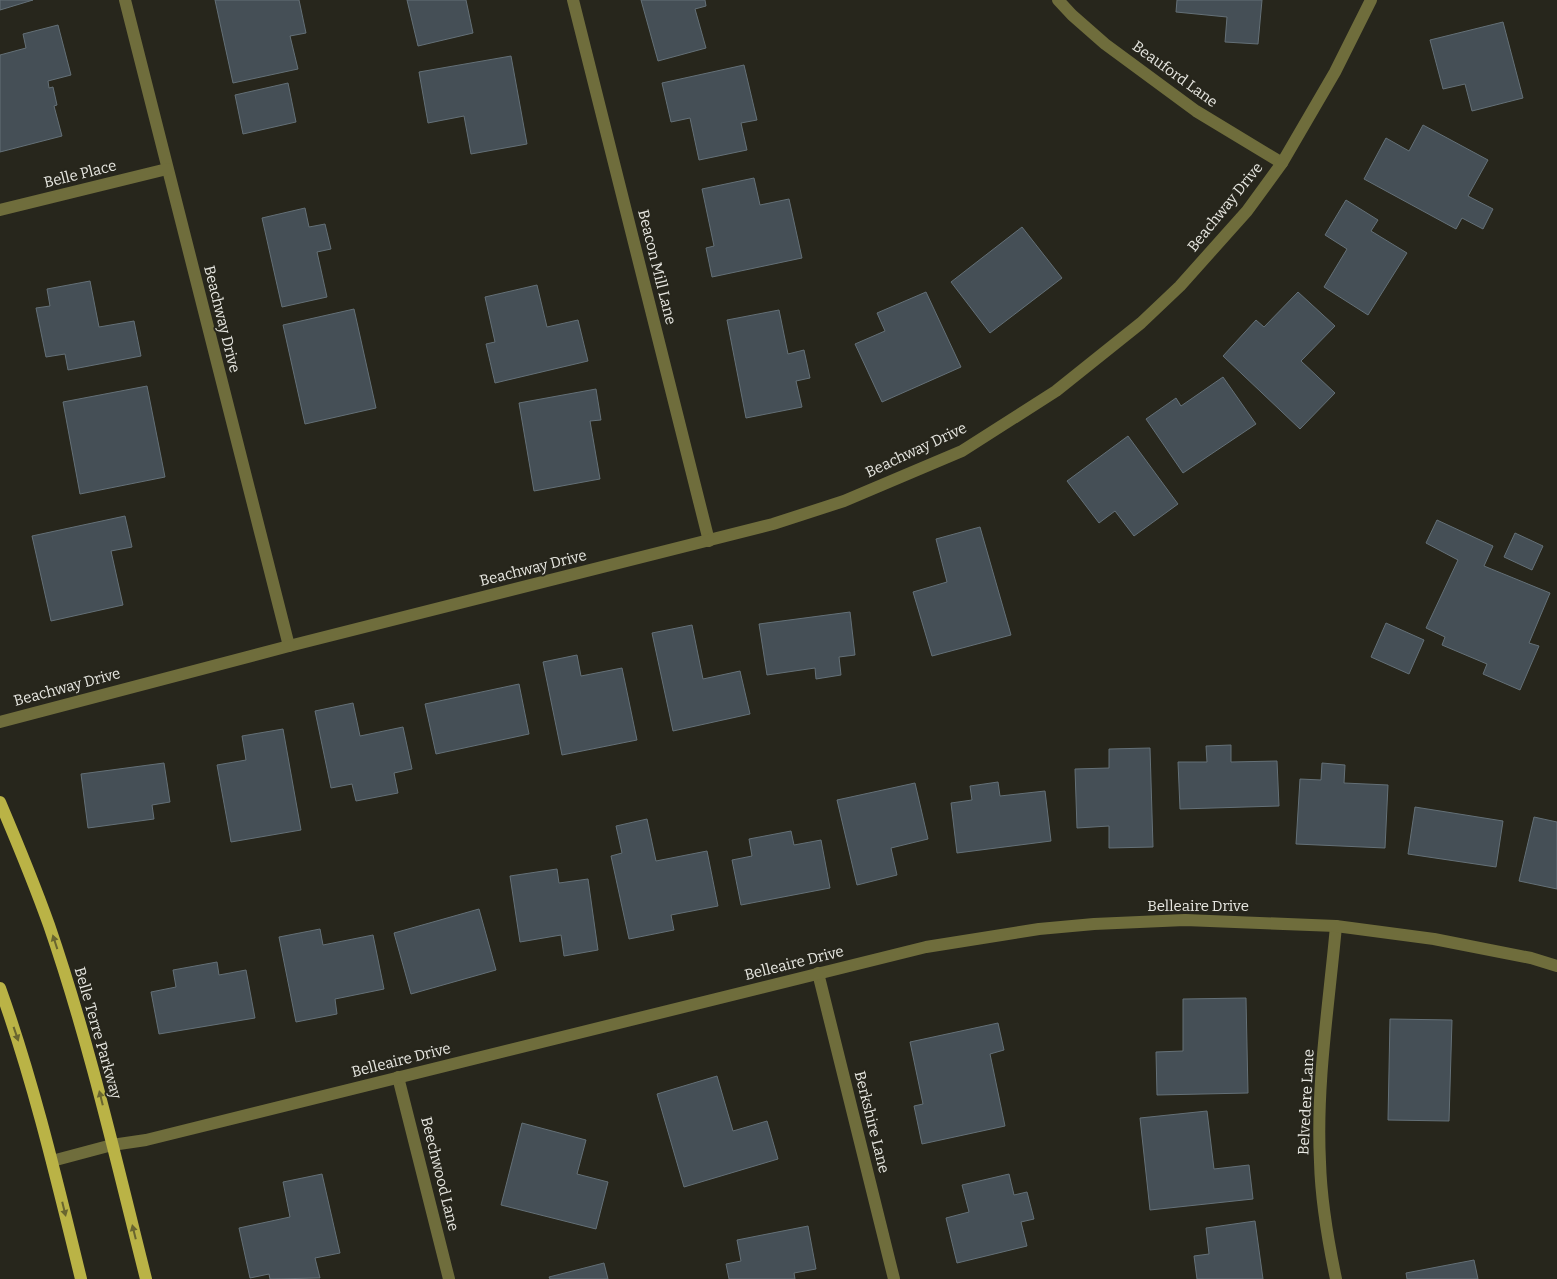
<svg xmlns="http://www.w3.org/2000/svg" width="1557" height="1279" font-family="Bitter,serif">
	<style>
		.building { fill: #454f56; stroke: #647077 }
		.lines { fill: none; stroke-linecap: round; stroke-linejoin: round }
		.minor { stroke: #6f6d3c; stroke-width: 12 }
		.major { stroke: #bab346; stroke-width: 12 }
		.oneway { fill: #69652f }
		.labels { text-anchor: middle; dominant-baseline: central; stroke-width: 4; stroke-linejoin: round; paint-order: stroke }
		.street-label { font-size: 15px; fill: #e7e7e1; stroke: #27261c }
	</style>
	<rect width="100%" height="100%" fill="#27261c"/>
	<!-- building -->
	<g class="building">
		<path d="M 0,0 L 33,0 L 0,10 Z"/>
		<path d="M 215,0 L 299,0 L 306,33 L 290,36 L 298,69 L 233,83 Z"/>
		<path d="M 407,0 L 466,0 L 473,33 L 418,46 Z"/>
		<path d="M 641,0 L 705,0 L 706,6 L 695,9 L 706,48 L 658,61 Z"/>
		<path d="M 1177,0 L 1262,0 L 1258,44 L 1225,42 L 1227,17 L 1176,12 Z"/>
		<path d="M 1503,22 L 1523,98 L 1472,111 L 1465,84 L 1443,89 L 1430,40 Z"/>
		<path d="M 58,25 L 71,75 L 48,81 L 49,88 L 53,87 L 57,105 L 54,106 L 62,136 L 0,152 L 0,55 L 26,48 L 23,34 Z"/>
		<path d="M 511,56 L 527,144 L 471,154 L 464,116 L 428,123 L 419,72 Z"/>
		<path d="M 744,65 L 757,120 L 741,123 L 747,150 L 699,160 L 690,118 L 671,122 L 662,83 Z"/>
		<path d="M 288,83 L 296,122 L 243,134 L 235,95 Z"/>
		<path d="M 1423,125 L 1488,160 L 1468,196 L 1493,209 L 1483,229 L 1462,218 L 1456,229 L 1364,179 L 1386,138 L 1409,151 Z"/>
		<path d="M 754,178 L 760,205 L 789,199 L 802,258 L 712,277 L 706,248 L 714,246 L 702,189 Z"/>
		<path d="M 1346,200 L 1378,220 L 1371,231 L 1407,253 L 1368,315 L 1324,287 L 1347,249 L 1325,235 Z"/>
		<path d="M 305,208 L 309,227 L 325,224 L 331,249 L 317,252 L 327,297 L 282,307 L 262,218 Z"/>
		<path d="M 1022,227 L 1062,278 L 990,333 L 951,282 Z"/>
		<path d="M 90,281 L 99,327 L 134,321 L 141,356 L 68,370 L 65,354 L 46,357 L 36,308 L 50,306 L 47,289 Z"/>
		<path d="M 537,285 L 547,327 L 578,320 L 588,361 L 495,383 L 486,344 L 495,342 L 485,297 Z"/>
		<path d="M 926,292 L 961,367 L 882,402 L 855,344 L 885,331 L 877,313 Z"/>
		<path d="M 1298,292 L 1335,326 L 1301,361 L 1335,393 L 1300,429 L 1223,356 L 1256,320 L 1264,327 Z"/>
		<path d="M 354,309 L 376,408 L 305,424 L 283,325 Z"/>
		<path d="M 779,310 L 788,354 L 804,350 L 810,378 L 796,381 L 802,407 L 746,418 L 727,320 Z"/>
		<path d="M 1223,377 L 1256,424 L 1183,473 L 1146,419 L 1176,398 L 1181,406 Z"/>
		<path d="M 147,386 L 165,477 L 80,494 L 63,402 Z"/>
		<path d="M 596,389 L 601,420 L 590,421 L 600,479 L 534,491 L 519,403 Z"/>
		<path d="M 1128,436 L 1178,504 L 1134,536 L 1115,511 L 1099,523 L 1067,481 Z"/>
		<path d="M 125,516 L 132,547 L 111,551 L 123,605 L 51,621 L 32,536 Z"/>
		<path d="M 1437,520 L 1493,546 L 1484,566 L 1550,593 L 1529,643 L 1539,646 L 1520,690 L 1483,674 L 1487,664 L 1442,645 L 1445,637 L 1426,628 L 1458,560 L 1426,543 Z"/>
		<path d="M 980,527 L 1011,635 L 932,656 L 913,592 L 947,582 L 936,539 Z"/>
		<path d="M 1515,533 L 1543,546 L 1532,570 L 1504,557 Z"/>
		<path d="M 850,612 L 855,655 L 839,657 L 841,675 L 816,679 L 815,668 L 767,675 L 759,624 Z"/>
		<path d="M 1386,623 L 1424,640 L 1409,674 L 1371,657 Z"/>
		<path d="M 692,625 L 703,679 L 740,671 L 750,714 L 673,731 L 652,633 Z"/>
		<path d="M 577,655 L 581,676 L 622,668 L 637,740 L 562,755 L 543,662 Z"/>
		<path d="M 519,684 L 529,734 L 436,754 L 425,704 Z"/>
		<path d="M 353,703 L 360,736 L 403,727 L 412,769 L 394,773 L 398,793 L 356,801 L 352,784 L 331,788 L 315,711 Z"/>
		<path d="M 283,729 L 301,830 L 231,842 L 217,765 L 246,760 L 242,736 Z"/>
		<path d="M 1231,745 L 1231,762 L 1277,761 L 1279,806 L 1180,809 L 1178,762 L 1207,762 L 1206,746 Z"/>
		<path d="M 1150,748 L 1153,847 L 1109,848 L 1109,826 L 1077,828 L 1075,769 L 1109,768 L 1109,749 Z"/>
		<path d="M 164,763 L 170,802 L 152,805 L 154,819 L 88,828 L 81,774 Z"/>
		<path d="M 1322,763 L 1345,765 L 1344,783 L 1388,785 L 1385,848 L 1296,844 L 1300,779 L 1321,780 Z"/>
		<path d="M 998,782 L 1000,796 L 1045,791 L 1051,841 L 957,853 L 951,803 L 972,800 L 970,786 Z"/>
		<path d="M 915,783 L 928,839 L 891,848 L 897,875 L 857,885 L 837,800 Z"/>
		<path d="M 1415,807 L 1503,821 L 1496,867 L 1408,854 Z"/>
		<path d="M 1534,817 L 1557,822 L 1557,889 L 1519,881 Z"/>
		<path d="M 647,819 L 656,861 L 707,851 L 718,906 L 671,915 L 674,930 L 629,939 L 611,856 L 622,853 L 616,826 Z"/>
		<path d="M 791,831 L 794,845 L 821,840 L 830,888 L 741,905 L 732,860 L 752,856 L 749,839 Z"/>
		<path d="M 557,869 L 559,883 L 588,879 L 598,950 L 564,956 L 561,935 L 520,942 L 510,876 Z"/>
		<path d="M 479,909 L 496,970 L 411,994 L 394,933 Z"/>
		<path d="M 320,929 L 323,945 L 373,935 L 384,989 L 335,999 L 337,1014 L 296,1022 L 279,937 Z"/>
		<path d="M 217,962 L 219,975 L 246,970 L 255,1018 L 159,1034 L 151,992 L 176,987 L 173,970 Z"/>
		<path d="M 1246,998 L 1248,1093 L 1157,1095 L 1156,1052 L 1183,1051 L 1183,999 Z"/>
		<path d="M 1390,1019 L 1452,1020 L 1449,1121 L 1388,1120 Z"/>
		<path d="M 998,1023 L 1004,1050 L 990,1054 L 1005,1126 L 922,1144 L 914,1106 L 923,1104 L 910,1042 Z"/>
		<path d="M 717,1076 L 733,1131 L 767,1121 L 778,1159 L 684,1187 L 657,1094 Z"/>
		<path d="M 1207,1111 L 1214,1169 L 1249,1165 L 1253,1199 L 1150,1210 L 1140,1118 Z"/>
		<path d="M 522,1123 L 586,1140 L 577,1174 L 608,1182 L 596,1229 L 501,1205 Z"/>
		<path d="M 322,1174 L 340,1253 L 315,1258 L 320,1278 L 270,1279 L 269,1274 L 250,1278 L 239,1228 L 290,1217 L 283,1182 Z"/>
		<path d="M 1009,1174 L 1014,1195 L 1027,1192 L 1034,1219 L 1021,1222 L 1027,1246 L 957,1263 L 946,1218 L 969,1212 L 962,1185 Z"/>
		<path d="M 1255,1221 L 1263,1279 L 1197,1279 L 1194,1256 L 1209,1254 L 1206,1228 Z"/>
		<path d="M 808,1226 L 816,1269 L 794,1273 L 795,1279 L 729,1279 L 726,1264 L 741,1261 L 737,1240 Z"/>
		<path d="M 1474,1260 L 1478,1279 L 1407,1279 L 1406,1273 Z"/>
		<path d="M 604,1263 L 608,1279 L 550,1279 L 549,1277 Z"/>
	</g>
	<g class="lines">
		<!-- minor -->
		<g class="minor">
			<path d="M 125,0 L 289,646"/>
			<path d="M 573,0 L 709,541"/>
			<path d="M 1058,0 L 1072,15 L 1105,44 L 1196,111 L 1282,163"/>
			<path d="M 0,210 L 167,169"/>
			<path d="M 0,722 L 289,646 L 773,524 L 844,501 L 962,451 L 1056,391 L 1141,323 L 1180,286 L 1247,211 L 1282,163 L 1335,72 L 1371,0"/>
			<path d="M 1336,926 C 1329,1004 1316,1084 1320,1162 C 1321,1201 1328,1241 1336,1279"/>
			<path d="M 818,973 L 894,1279"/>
			<path d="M 398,1077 L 449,1279"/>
			<path d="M 52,1161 L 112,1145 L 146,1140 L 926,947 L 1039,929 L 1094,924 L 1185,920 L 1336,926 L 1434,939 L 1531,958 L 1557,966"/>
		</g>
		<!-- major -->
		<g class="major">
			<path d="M 0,802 C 17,842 34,883 49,925 C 89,1041 116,1160 146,1279"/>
			<path d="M 0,988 C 34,1083 57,1181 81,1279"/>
		</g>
	</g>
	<!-- one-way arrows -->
	<defs><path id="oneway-solid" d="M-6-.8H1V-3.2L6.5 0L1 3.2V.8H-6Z" transform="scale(1.25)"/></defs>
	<g class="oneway">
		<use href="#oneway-solid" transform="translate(55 942) rotate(-108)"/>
		<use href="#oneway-solid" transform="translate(16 1034) rotate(71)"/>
		<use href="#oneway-solid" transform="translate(101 1098) rotate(-104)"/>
		<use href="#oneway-solid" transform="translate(64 1209) rotate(76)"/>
		<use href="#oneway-solid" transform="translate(134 1232) rotate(-104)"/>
	</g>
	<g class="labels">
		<!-- street labels -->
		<g class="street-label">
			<text transform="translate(1175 74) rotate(36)">Beauford Lane</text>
			<text transform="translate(80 174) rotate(-14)">Belle Place</text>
			<text transform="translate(1225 207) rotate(-51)">Beachway Drive</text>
			<text transform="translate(657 267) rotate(76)">Beacon Mill Lane</text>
			<text transform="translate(222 319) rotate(76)">Beachway Drive</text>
			<text transform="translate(916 450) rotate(-25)">Beachway Drive</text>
			<text transform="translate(533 568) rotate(-14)">Beachway Drive</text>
			<text transform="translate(67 687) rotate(-15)">Beachway Drive</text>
			<text x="1198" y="906">Belleaire Drive</text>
			<text transform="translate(794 963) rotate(-14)">Belleaire Drive</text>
			<text transform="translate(98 1033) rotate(74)">Belle Terre Parkway</text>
			<text transform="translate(401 1060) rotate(-14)">Belleaire Drive</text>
			<text transform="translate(1306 1102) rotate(-87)">Belvedere Lane</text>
			<text transform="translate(872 1122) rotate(76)">Berkshire Lane</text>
			<text transform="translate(440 1174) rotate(76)">Beechwood Lane</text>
		</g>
	</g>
</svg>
